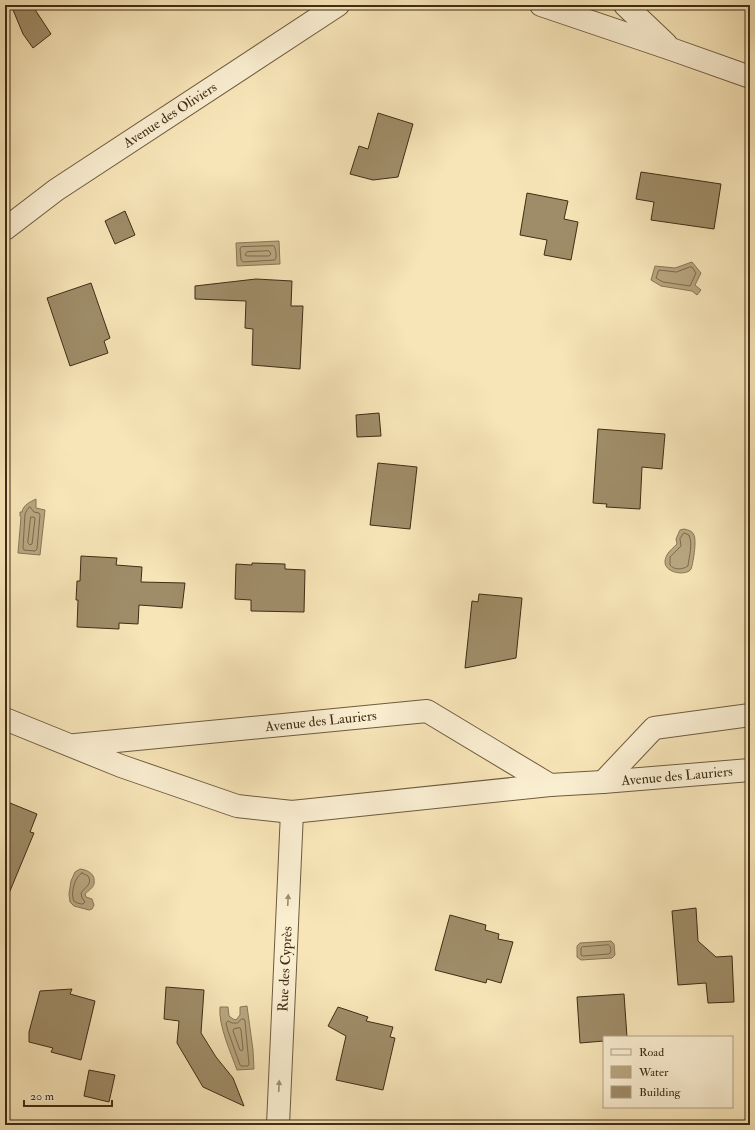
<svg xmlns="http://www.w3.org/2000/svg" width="755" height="1130" font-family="'IM FELL Double Pica',serif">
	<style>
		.water { fill: #b8a680; stroke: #887655 }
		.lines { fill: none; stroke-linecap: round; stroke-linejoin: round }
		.shore { stroke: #7c6a4a; stroke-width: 1 }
		.building { fill: #9f8d69; stroke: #3f2d14 }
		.minor-casing { stroke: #6d5b3d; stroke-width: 24 }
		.minor { stroke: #faeed1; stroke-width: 22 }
		.oneway { fill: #9c8e72 }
		.labels { text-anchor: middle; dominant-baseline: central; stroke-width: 3; stroke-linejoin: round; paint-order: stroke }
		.street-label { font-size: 14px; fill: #3f2d14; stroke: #faeed1 }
	</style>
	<rect width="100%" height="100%" fill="#f7e5b8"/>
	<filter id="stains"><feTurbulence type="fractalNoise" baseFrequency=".005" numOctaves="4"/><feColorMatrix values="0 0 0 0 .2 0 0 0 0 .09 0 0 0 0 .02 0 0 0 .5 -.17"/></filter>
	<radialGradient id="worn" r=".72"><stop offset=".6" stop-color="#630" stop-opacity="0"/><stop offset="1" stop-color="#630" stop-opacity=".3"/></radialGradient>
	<!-- water -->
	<g class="water">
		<path d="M 279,241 L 280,264 L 237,266 L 236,243 Z"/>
		<path d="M 692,262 L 701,273 L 695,285 L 701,290 L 697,295 L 692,291 L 661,286 L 651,280 L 655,266 L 675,268 Z"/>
		<path d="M 36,499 L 36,508 L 45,510 L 40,555 L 18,553 L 21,517 L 20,516 L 20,512 L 22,512 C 23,505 30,502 36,499 Z"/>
		<path d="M 684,529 C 694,531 695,534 695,544 C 695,549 693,564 691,569 C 687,577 657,573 667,555 C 669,551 674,547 677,544 L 676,539 L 680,530 Z"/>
		<path d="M 80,869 C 88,870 96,874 94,884 C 93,888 88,891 85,894 L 86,897 L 92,899 L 94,905 L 92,909 L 89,910 L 74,906 L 70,902 L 69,894 L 71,881 L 75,872 Z"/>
		<path d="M 611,941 L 614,944 L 615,955 L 612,958 L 581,960 L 577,957 L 577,946 L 580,943 Z"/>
		<path d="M 247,1006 L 253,1050 L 254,1069 L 237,1070 C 231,1053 218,1025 220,1007 L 228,1007 L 229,1016 L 233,1019 L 236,1020 L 240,1015 L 240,1007 Z"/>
	</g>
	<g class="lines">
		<!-- shore -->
		<g class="shore">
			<path d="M 274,246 C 276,249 277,257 275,260 L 243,262 L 241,260 L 240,249 L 241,247 Z"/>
			<path d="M 269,251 L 271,254 L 269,256 L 247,256 L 245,255 L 247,252 Z"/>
			<path d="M 690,267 L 692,267 L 696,273 L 690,286 L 663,282 L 656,278 L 658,272 L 659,270 L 676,272 Z"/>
			<path d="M 30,507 L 34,512 L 39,513 L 40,515 L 37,549 L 35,551 L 24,550 L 23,548 L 25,514 L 27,510 Z"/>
			<path d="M 31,517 L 34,517 L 35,519 L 32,544 L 30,545 L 28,543 Z"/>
			<path d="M 684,533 L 689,535 C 693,545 689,556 688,566 C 682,570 674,570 670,565 L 670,557 L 681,546 L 680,539 Z"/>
			<path d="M 82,873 L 88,876 C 93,884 85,887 81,893 L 82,898 L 85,902 L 83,904 C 80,904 76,903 74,901 C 70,894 75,876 82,873 Z"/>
			<path d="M 609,945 C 611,947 612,952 609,954 L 583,956 L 581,955 L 581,948 L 582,947 Z"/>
			<path d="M 242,1019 L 244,1019 L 245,1021 L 249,1064 L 248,1066 L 241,1066 L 240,1065 L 228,1031 L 226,1023 L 228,1021 L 232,1023 L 237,1023 Z"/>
			<path d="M 240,1028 L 241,1030 L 243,1049 L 242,1051 L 240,1050 L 233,1031 L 234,1029 Z"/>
		</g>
	</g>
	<!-- building -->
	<g class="building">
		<path d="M 11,5 L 32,5 L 51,34 L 33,48 L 23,34 Z"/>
		<path d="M 378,113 L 413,124 L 398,177 L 373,180 L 350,174 L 359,146 L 368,149 Z"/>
		<path d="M 641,172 L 721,184 L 714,229 L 651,220 L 654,202 L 636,199 Z"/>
		<path d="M 527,193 L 568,201 L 564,219 L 578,222 L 571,260 L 544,255 L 547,240 L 520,235 Z"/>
		<path d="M 125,211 L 135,235 L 115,244 L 105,221 Z"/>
		<path d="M 256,279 L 292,281 L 291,306 L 303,306 L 300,369 L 252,365 L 253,329 L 245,328 L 246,301 L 195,299 L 195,286 Z"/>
		<path d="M 91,283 L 110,338 L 104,341 L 108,353 L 70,366 L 47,298 Z"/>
		<path d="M 379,413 L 381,436 L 357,437 L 356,415 Z"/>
		<path d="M 598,429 L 665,434 L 662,469 L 642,467 L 640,509 L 606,507 L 607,504 L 593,503 Z"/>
		<path d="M 378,463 L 417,467 L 410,529 L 370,525 Z"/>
		<path d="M 81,556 L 117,558 L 116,565 L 142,567 L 141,582 L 185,583 L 182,608 L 139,605 L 138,624 L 119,623 L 119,629 L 77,627 L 78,600 L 76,600 L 77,581 L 80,581 Z"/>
		<path d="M 252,563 L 285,564 L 285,569 L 305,570 L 304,612 L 251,611 L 251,600 L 235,599 L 236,564 L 252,565 Z"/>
		<path d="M 479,594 L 522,598 L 516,658 L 465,668 L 472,601 L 478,602 Z"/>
		<path d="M 5,801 L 37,814 L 30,832 L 34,833 L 5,903 Z"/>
		<path d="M 696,908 L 698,941 L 716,957 L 732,956 L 734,1002 L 708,1003 L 706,983 L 678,985 L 672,911 Z"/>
		<path d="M 450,915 L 486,925 L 485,930 L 499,934 L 498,939 L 513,942 L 501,983 L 487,979 L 486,983 L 435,970 Z"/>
		<path d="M 166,987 L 204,990 L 201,1033 L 216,1057 L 233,1078 L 244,1106 L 203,1087 L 177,1043 L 179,1021 L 164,1019 Z"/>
		<path d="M 72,989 L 70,994 L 95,1001 L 81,1060 L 51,1052 L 53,1048 L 29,1042 L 29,1032 L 40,991 Z"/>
		<path d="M 624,994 L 627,1037 L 604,1037 L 604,1041 L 580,1043 L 577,997 Z"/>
		<path d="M 338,1007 L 368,1017 L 366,1021 L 393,1027 L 390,1037 L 395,1038 L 383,1090 L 336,1080 L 346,1036 L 328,1026 Z"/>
		<path d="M 89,1070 L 115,1075 L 109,1102 L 84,1096 Z"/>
	</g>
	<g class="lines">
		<defs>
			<g id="minor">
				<path d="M 541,5 L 671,49 L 750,77"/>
				<path d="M 625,5 L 666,44"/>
				<path d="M 5,229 L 56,190 L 338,5"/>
				<path d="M 5,719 L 121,766 L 237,806 L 292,812 L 550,785 L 603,782 L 750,770"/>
				<path d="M 75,745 L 427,711 L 550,785"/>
				<path d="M 603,782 L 654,728 L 750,715"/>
				<path d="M 278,1125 L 292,812"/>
			</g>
		</defs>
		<!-- minor casing -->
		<use href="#minor" class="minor-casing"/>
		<!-- minor -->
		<use href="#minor" class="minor"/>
	</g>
	<!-- one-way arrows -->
	<defs><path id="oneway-solid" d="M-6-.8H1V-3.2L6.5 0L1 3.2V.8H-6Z"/></defs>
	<g class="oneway">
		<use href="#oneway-solid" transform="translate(288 900) rotate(-87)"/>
		<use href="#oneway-solid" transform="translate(279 1086) rotate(-87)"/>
	</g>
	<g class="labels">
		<!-- street labels -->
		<g class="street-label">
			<text transform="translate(170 115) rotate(-33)">Avenue des Oliviers</text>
			<text transform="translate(321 721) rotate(-6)">Avenue des Lauriers</text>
			<text transform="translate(677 776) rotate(-5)">Avenue des Lauriers</text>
			<text transform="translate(285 969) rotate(-87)">Rue des Cyprès</text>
		</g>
	</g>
	<!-- margin -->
	<rect width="755" height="1130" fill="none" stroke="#f7e5b8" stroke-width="20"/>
	<rect x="6" y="6" width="743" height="1118" fill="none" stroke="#3f2d14" stroke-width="2"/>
	<rect x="10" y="10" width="735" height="1110" fill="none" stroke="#3f2d14"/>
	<!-- legend -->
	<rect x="603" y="1036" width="130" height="72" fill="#faeed1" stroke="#afa185"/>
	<rect x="611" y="1049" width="20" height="6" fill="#faeed1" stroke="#afa185"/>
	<text x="639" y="1056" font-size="12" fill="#3f2d14">Road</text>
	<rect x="611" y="1066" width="20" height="12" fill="#b8a680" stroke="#afa185"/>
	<text x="639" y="1076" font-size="12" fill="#3f2d14">Water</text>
	<rect x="611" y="1086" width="20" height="12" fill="#9f8d69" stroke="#afa185"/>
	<text x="639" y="1096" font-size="12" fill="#3f2d14">Building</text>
	<!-- scale -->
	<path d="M24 1100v6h88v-6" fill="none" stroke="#3f2d14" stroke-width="2"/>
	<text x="30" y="1100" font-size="12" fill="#3f2d14" stroke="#faeed1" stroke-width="3" paint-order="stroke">20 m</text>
	<rect width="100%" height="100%" filter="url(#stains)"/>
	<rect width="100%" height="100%" fill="url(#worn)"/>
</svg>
